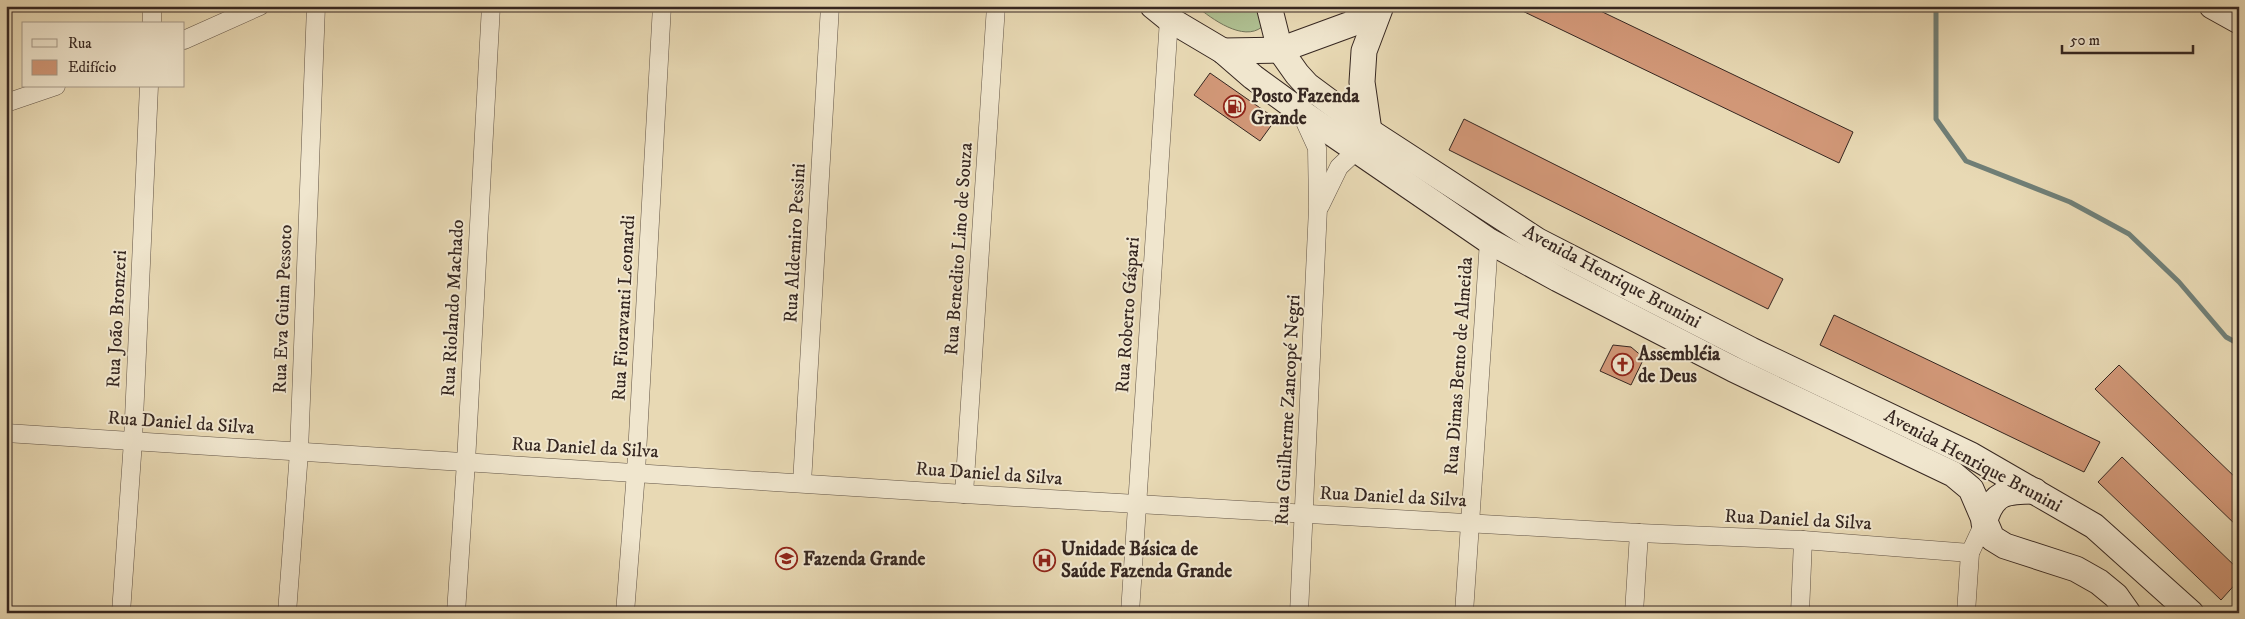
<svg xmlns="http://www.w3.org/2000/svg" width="2245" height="619" font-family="'IM FELL DW Pica',serif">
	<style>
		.green { fill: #afc092; stroke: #72745a }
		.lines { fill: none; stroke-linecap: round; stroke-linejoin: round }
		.stream { stroke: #707f77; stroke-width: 5 }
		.building { fill: #d19777; stroke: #362721 }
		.street-casing { stroke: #625446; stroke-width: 19 }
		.secondary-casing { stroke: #362721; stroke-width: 27 }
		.street { stroke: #f0e6ce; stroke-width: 18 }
		.secondary { stroke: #f0e6ce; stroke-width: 25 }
		.labels { text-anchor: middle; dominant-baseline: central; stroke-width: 4; stroke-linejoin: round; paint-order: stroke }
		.poi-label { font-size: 19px; font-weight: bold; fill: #362721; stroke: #f0e6ce; text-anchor: start }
		.street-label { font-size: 19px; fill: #362721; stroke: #f0e6ce }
	</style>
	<rect width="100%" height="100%" fill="#e8d9b4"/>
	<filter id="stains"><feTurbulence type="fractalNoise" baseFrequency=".004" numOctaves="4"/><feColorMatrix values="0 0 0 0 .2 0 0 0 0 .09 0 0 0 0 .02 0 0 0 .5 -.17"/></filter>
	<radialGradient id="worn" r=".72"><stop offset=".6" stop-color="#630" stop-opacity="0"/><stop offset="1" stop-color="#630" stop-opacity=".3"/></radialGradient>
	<!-- green -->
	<path class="green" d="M 1196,6 L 1258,6 L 1262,27 C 1243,42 1212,19 1196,6 Z"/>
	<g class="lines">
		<!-- stream -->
		<path class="stream" d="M 1936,6 L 1936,119 L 1966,161 L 2070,202 L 2129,234 L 2179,282 L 2226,337 L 2239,344"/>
	</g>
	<!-- building -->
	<g class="building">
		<path d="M 1512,6 L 1590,6 L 1853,132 L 1839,163 Z"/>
		<path d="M 1210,73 L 1276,119 L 1260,141 L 1194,95 Z"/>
		<path d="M 1464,119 L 1783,279 L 1768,309 L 1449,150 Z"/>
		<path d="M 1834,315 L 2100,442 L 2084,472 L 1820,345 Z"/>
		<path d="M 1613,345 L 1631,347 L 1644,358 L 1631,385 L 1600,371 Z"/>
		<path d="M 2119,365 L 2239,481 L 2239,528 L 2095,389 Z"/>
		<path d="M 2122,457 L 2239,570 L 2239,580 L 2221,600 L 2098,482 Z"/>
	</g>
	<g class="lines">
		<defs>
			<g id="street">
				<path d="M 152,24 L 152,6"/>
				<path d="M 184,40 L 260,6"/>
				<path d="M 6,103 L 56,86"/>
				<path d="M 1320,206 L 1339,167 L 1357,150"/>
				<path d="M 6,433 L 964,494 L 1639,533 L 1803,540 L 1970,553"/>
				<path d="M 802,483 L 830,6"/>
				<path d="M 964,494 L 996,6"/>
				<path d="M 121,613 L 133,441 L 149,86"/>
				<path d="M 287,613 L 299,452 L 316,6"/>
				<path d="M 456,613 L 466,462 L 491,6"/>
				<path d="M 625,613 L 636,472 L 662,6"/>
				<path d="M 1130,613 L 1169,19"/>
				<path d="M 1299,613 L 1318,208 L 1317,148 L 1301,113"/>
				<path d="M 1464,613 L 1489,241"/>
				<path d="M 1634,613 L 1639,533"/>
				<path d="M 1800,613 L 1803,540"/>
				<path d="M 1966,613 L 1970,553 L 1984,523"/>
			</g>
			<g id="secondary">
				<path d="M 1153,6 L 1169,19 L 1223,51 L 1253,77 L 1301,112 L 1489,241 L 1558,279 L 1733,369 L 1953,474 L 1971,489 L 1992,538 L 2005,546 L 2076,569 L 2099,582 L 2116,596 L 2128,613"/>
				<path d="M 1269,6 L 1280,50 L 1297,74 L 1307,85 L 1369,131 L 1538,241 L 1751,350 L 1971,455 L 2094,526 L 2191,613"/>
				<path d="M 2212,6 L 2239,21"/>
				<path d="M 1223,51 L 1280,50 L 1351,24 L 1373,6"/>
				<path d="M 1369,131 L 1362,82 L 1364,51 L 1381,6"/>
				<path d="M 1984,523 C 1993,492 2005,491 2035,491"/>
			</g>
		</defs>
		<!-- street casing -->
		<use href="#street" class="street-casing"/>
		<!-- secondary casing -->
		<use href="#secondary" class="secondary-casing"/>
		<!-- street -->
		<use href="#street" class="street"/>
		<!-- secondary -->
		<use href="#secondary" class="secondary"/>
	</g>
	<!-- icons -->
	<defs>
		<symbol id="fuel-ring" viewBox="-11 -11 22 22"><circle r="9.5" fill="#f0e6ce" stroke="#8f2418" stroke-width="1.5"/><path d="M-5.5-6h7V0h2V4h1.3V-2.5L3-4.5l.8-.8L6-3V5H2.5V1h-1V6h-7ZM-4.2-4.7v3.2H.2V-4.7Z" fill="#8f2418"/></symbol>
		<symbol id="church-ring" viewBox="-11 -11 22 22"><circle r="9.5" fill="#f0e6ce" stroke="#8f2418" stroke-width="1.5"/><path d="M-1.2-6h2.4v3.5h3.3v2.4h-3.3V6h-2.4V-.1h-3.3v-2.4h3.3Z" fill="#8f2418"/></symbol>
		<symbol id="school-ring" viewBox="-11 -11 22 22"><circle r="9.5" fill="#f0e6ce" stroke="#8f2418" stroke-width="1.5"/><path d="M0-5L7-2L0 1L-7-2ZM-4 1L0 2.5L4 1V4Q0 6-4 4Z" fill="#8f2418"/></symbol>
		<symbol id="hospital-ring" viewBox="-11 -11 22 22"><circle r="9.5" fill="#f0e6ce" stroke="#8f2418" stroke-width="1.5"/><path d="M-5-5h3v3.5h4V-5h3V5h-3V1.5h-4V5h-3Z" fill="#8f2418"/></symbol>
	</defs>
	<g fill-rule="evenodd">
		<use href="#fuel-ring" x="1222" y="94" width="25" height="25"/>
		<use href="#church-ring" x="1610" y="352" width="25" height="25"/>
		<use href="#school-ring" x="774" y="546" width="25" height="25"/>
		<use href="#hospital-ring" x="1032" y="548" width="25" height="25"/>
	</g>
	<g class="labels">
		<!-- poi labels -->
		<g class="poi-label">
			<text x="1251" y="96">Posto Fazenda<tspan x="1251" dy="22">Grande</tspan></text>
			<text x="1638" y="354">Assembléia<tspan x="1638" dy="22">de Deus</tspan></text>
			<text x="1061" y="549">Unidade Básica de<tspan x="1061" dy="22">Saúde Fazenda Grande</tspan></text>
			<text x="803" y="559">Fazenda Grande</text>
		</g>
		<!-- street labels -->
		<g class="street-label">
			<text transform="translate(795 243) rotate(-87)">Rua Aldemiro Pessini</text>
			<text transform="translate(959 249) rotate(-86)">Rua Benedito Lino de Souza</text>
			<text transform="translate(1612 277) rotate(28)">Avenida Henrique Brunini</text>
			<text transform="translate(453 308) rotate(-87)">Rua Riolando Machado</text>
			<text transform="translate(624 308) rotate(-87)">Rua Fioravanti Leonardi</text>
			<text transform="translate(283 309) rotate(-88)">Rua Eva Guim Pessoto</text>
			<text transform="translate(1128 315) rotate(-86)">Rua Roberto Gáspari</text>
			<text transform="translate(117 319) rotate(-87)">Rua João Bronzeri</text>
			<text transform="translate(1459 366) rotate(-86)">Rua Dimas Bento de Almeida</text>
			<text transform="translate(1288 410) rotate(-87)">Rua Guilherme Zancopé Negri</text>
			<text transform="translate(181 423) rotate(4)">Rua Daniel da Silva</text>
			<text transform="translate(585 448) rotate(3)">Rua Daniel da Silva</text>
			<text transform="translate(1973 461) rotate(28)">Avenida Henrique Brunini</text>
			<text transform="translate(989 474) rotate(4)">Rua Daniel da Silva</text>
			<text transform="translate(1393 497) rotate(3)">Rua Daniel da Silva</text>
			<text transform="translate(1798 520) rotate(3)">Rua Daniel da Silva</text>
		</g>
	</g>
	<!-- margin -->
	<rect width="2245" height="619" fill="none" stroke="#e8d9b4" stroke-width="25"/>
	<rect x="8" y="8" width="2230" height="604" fill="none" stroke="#362721" stroke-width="2.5"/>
	<rect x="12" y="12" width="2220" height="594" fill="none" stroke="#362721"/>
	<!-- legend -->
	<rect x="22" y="22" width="162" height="65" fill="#f0e6ce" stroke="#a69a89"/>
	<rect x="32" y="39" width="25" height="8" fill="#f0e6ce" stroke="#a69a89"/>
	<text x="68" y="48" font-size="15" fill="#362721">Rua</text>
	<rect x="32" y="60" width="25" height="15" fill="#d19777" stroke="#a69a89"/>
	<text x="68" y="72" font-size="15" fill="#362721">Edifício</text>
	<!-- scale -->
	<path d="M2062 45v8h131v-8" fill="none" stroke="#362721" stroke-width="2.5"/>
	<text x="2070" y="45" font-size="15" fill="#362721" stroke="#f0e6ce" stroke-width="4" paint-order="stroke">50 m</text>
	<rect width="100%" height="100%" filter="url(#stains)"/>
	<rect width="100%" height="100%" fill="url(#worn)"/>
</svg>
